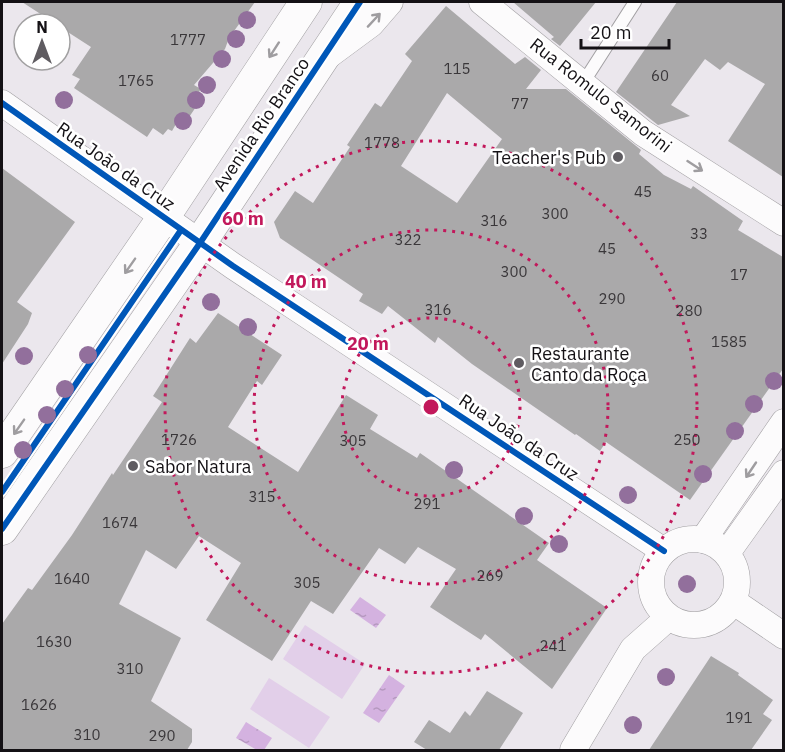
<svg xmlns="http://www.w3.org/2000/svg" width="785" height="752" font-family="'IBM Plex Sans',sans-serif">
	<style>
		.pitch { fill: #e2cfe9 }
		.water { fill: url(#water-ripples) }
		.building { fill: #aaa9aa; fill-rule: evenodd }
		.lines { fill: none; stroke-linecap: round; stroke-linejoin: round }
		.service-casing { stroke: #a2a0a3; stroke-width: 14 }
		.minor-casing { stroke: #a2a0a3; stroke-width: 27 }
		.tertiary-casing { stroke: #a2a0a3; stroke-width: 33 }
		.service { stroke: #fcfbfc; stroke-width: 12 }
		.minor { stroke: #fcfbfc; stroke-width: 26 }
		.tertiary { stroke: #fcfbfc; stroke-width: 32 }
		.cycleway-casing { stroke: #fff; stroke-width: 10 }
		.cycleway { stroke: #0057b8; stroke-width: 6 }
		.tree { fill: #926f9c }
		.oneway { stroke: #9f9da0 }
		.ring { fill: none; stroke: #c2185b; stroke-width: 3; stroke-dasharray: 3 6 }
		.poi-dot { fill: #5f5c61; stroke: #fff; stroke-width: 2 }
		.labels { text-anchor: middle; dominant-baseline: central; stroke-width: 5; stroke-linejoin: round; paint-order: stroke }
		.number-label { font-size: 15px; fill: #3a373a }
		.street-label { font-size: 18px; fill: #141115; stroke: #fff }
		.poi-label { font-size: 18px; fill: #141115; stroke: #fff; text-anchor: start }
		.centre { fill: #c2185b; stroke: #fff; stroke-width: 3 }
		.ring-label { font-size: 18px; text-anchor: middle; font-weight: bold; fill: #c2185b; stroke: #fff; stroke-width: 5; stroke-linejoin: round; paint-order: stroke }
	</style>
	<defs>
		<pattern id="water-ripples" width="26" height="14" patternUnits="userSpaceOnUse" patternTransform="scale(1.5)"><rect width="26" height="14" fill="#d4b2e0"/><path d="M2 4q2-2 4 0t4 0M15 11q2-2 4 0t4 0" fill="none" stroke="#b598bf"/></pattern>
	</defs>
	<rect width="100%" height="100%" fill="#ebe7ed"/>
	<!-- pitch -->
	<g class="pitch">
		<path d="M 305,625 L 365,664 L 342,699 L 283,659 Z"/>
		<path d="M 269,678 L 330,717 L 309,748 L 250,709 Z"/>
	</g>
	<!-- water -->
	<g class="water">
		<path d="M 360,597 L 386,615 L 376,628 L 350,610 Z"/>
		<path d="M 389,675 L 405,686 L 379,723 L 363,713 Z"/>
		<path d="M 246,722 L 272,738 L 264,750 L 257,750 L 236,738 Z"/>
	</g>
	<!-- building -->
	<g class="building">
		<path d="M 22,2 L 255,2 L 229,38 L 225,49 L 194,85 L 201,89 L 198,93 L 202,98 L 181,129 L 176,124 L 172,131 L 168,129 L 163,135 L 153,128 L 147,137 L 74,88 L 80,79 L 72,75 L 91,47 L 60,27 L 60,24 L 56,24 Z"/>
		<path d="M 513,2 L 596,2 L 560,46 L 551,39 L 554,37 Z"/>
		<path d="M 677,2 L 783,2 L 783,177 L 728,141 L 765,84 L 728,62 L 720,70 L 705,59 L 671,105 L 690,116 L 658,125 L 616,92 Z"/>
		<path d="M 446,6 L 515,64 L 525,57 L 541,70 L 526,89 L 566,89 L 641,150 L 639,154 L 664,175 L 691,189 L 693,186 L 743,221 L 738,230 L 783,257 L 783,369 L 690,500 L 606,442 L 600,451 L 576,434 L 575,435 L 472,364 L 438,337 L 435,343 L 388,306 L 382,314 L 359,301 L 363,294 L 280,238 L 274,222 L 295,191 L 313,203 L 350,147 L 347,145 L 375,103 L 381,107 L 412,61 L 405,54 ZM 447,93 L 502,139 L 457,203 L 401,166 Z"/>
		<path d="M 2,168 L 75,222 L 17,302 L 32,313 L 28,324 L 2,364 Z"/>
		<path d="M 218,313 L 282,355 L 262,385 L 257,381 L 228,427 L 298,472 L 346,395 L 378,415 L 370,429 L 417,458 L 420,453 L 549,543 L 537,560 L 607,608 L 552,689 L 485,634 L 481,640 L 430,607 L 456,569 L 418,547 L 405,564 L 379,548 L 333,614 L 311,601 L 272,661 L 206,620 L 241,563 L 199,536 L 176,569 L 146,550 L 119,604 L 181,638 L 151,701 L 192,729 L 192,742 L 187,750 L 2,750 L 2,624 L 28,588 L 32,590 L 72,535 L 112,473 L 113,475 L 162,402 L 153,396 L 190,338 L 196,343 Z"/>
		<path d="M 711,656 L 739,673 L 738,675 L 773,700 L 763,714 L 772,720 L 751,750 L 649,750 Z"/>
		<path d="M 487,691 L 523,713 L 499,750 L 427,750 L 414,742 L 429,720 L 450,733 L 465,711 L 470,716 Z"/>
	</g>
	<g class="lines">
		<defs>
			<path id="service" d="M 583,83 L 635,2"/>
			<g id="minor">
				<path d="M 482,2 L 643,133 L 784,223"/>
				<path d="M 329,55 L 371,24 L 390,2"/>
				<path d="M 2,103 L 233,266 L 664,551"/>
				<circle cx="694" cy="582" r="43"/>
				<path d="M 703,540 L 784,422"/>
				<path d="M 727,553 L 784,473"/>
				<path d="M 734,602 L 784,636"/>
				<path d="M 573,750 L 633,649 L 668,618"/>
			</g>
			<g id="tertiary">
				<path d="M 2,452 L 163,218 L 306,2"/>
				<path d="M 2,529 L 200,243 L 360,2"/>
			</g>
		</defs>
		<!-- service casing -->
		<use href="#service" class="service-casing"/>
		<!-- minor casing -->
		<use href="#minor" class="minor-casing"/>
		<!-- tertiary casing -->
		<use href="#tertiary" class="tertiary-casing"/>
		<!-- service -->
		<use href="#service" class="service"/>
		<!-- minor -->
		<use href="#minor" class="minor"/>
		<!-- tertiary -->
		<use href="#tertiary" class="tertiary"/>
		<defs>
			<g id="cycleway">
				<path d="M 2,103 L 233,266 L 664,551"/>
				<path d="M 2,492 L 181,230"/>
				<path d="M 2,529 L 200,243 L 360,2"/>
			</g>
		</defs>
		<!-- cycleway casing -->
		<use href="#cycleway" class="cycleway-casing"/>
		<!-- cycleway -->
		<use href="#cycleway" class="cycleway"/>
	</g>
	<!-- trees -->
	<g class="tree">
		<circle cx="247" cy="20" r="9"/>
		<circle cx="236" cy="39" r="9"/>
		<circle cx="222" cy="59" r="9"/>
		<circle cx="207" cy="85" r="9"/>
		<circle cx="64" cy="100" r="9"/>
		<circle cx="196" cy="100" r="9"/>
		<circle cx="183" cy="121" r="9"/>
		<circle cx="211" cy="302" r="9"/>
		<circle cx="248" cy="327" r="9"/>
		<circle cx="88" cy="355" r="9"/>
		<circle cx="24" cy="356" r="9"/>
		<circle cx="774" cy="381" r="9"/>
		<circle cx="65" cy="389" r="9"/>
		<circle cx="754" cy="404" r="9"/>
		<circle cx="47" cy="415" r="9"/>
		<circle cx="735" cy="431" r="9"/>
		<circle cx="23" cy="450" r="9"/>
		<circle cx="454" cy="470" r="9"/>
		<circle cx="703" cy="474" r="9"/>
		<circle cx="628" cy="495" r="9"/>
		<circle cx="524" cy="516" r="9"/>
		<circle cx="559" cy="544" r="9"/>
		<circle cx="687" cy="584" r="9"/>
		<circle cx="666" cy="677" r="9"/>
		<circle cx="633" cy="725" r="9"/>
	</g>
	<!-- one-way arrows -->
	<defs><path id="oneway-shaft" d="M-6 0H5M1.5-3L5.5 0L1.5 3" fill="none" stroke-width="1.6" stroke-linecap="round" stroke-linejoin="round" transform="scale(1.5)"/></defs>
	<g class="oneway">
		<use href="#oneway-shaft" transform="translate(374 20) rotate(-47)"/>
		<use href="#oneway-shaft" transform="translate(274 50) rotate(123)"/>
		<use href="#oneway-shaft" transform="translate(695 166) rotate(33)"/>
		<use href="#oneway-shaft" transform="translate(130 266) rotate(125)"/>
		<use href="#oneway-shaft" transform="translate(19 427) rotate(125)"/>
		<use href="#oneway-shaft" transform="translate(751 470) rotate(124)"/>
	</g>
	<!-- distance rings -->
	<g class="ring">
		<circle cx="431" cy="407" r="89"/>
		<circle cx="431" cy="407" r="177"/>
		<circle cx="431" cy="407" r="266"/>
	</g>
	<!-- markers -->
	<g class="poi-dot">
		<circle cx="618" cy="157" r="6"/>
		<circle cx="519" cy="363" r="6"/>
		<circle cx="133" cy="466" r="6"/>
	</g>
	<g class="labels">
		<!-- number labels -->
		<g class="number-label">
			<text x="188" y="39">1777</text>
			<text x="457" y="68">115</text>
			<text x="660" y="75">60</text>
			<text x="136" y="80">1765</text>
			<text x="520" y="103">77</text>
			<text x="382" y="142">1778</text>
			<text x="643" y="191">45</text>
			<text x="555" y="213">300</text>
			<text x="494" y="220">316</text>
			<text x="699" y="233">33</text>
			<text x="408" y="239">322</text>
			<text x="607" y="248">45</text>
			<text x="514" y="271">300</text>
			<text x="739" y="274">17</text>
			<text x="612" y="298">290</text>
			<text x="438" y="309">316</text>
			<text x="689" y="310">280</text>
			<text x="729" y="341">1585</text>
			<text x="179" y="439">1726</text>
			<text x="687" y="439">250</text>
			<text x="353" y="440">305</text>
			<text x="262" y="496">315</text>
			<text x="427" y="503">291</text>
			<text x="120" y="522">1674</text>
			<text x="490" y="575">269</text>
			<text x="72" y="578">1640</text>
			<text x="307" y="582">305</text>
			<text x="54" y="641">1630</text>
			<text x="553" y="645">241</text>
			<text x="130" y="668">310</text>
			<text x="39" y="704">1626</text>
			<text x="739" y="717">191</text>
			<text x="87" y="734">310</text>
			<text x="162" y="735">290</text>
		</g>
		<!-- street labels -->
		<g class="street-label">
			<text transform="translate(601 95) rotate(38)">Rua Romulo Samorini</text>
			<text transform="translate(261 124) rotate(-56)">Avenida Rio Branco</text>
			<text transform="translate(116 166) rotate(35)">Rua João da Cruz</text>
			<text transform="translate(519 437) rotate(34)">Rua João da Cruz</text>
		</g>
		<!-- poi labels -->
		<g class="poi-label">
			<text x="606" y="157" text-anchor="end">Teacher's Pub</text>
			<text x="531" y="353">Restaurante<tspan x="531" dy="21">Canto da Roça</tspan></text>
			<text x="145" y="466">Sabor Natura</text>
		</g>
	</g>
	<circle cx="431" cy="407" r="9" class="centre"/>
	<g class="ring-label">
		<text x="243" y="225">60 m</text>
		<text x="306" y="288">40 m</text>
		<text x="368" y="350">20 m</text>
	</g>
	<!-- border -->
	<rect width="785" height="752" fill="none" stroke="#141115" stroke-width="6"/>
	<!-- north arrow -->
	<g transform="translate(42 42)"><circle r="28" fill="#ffffff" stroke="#a1a0a1" stroke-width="1.5"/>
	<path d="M0-4.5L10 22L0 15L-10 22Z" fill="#5f5c61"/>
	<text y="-9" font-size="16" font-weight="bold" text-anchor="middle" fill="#141115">N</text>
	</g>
	<!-- scale -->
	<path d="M581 39v9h88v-9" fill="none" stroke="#141115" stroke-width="3"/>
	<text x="590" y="39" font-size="18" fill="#141115" stroke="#ffffff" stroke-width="4.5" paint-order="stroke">20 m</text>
</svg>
